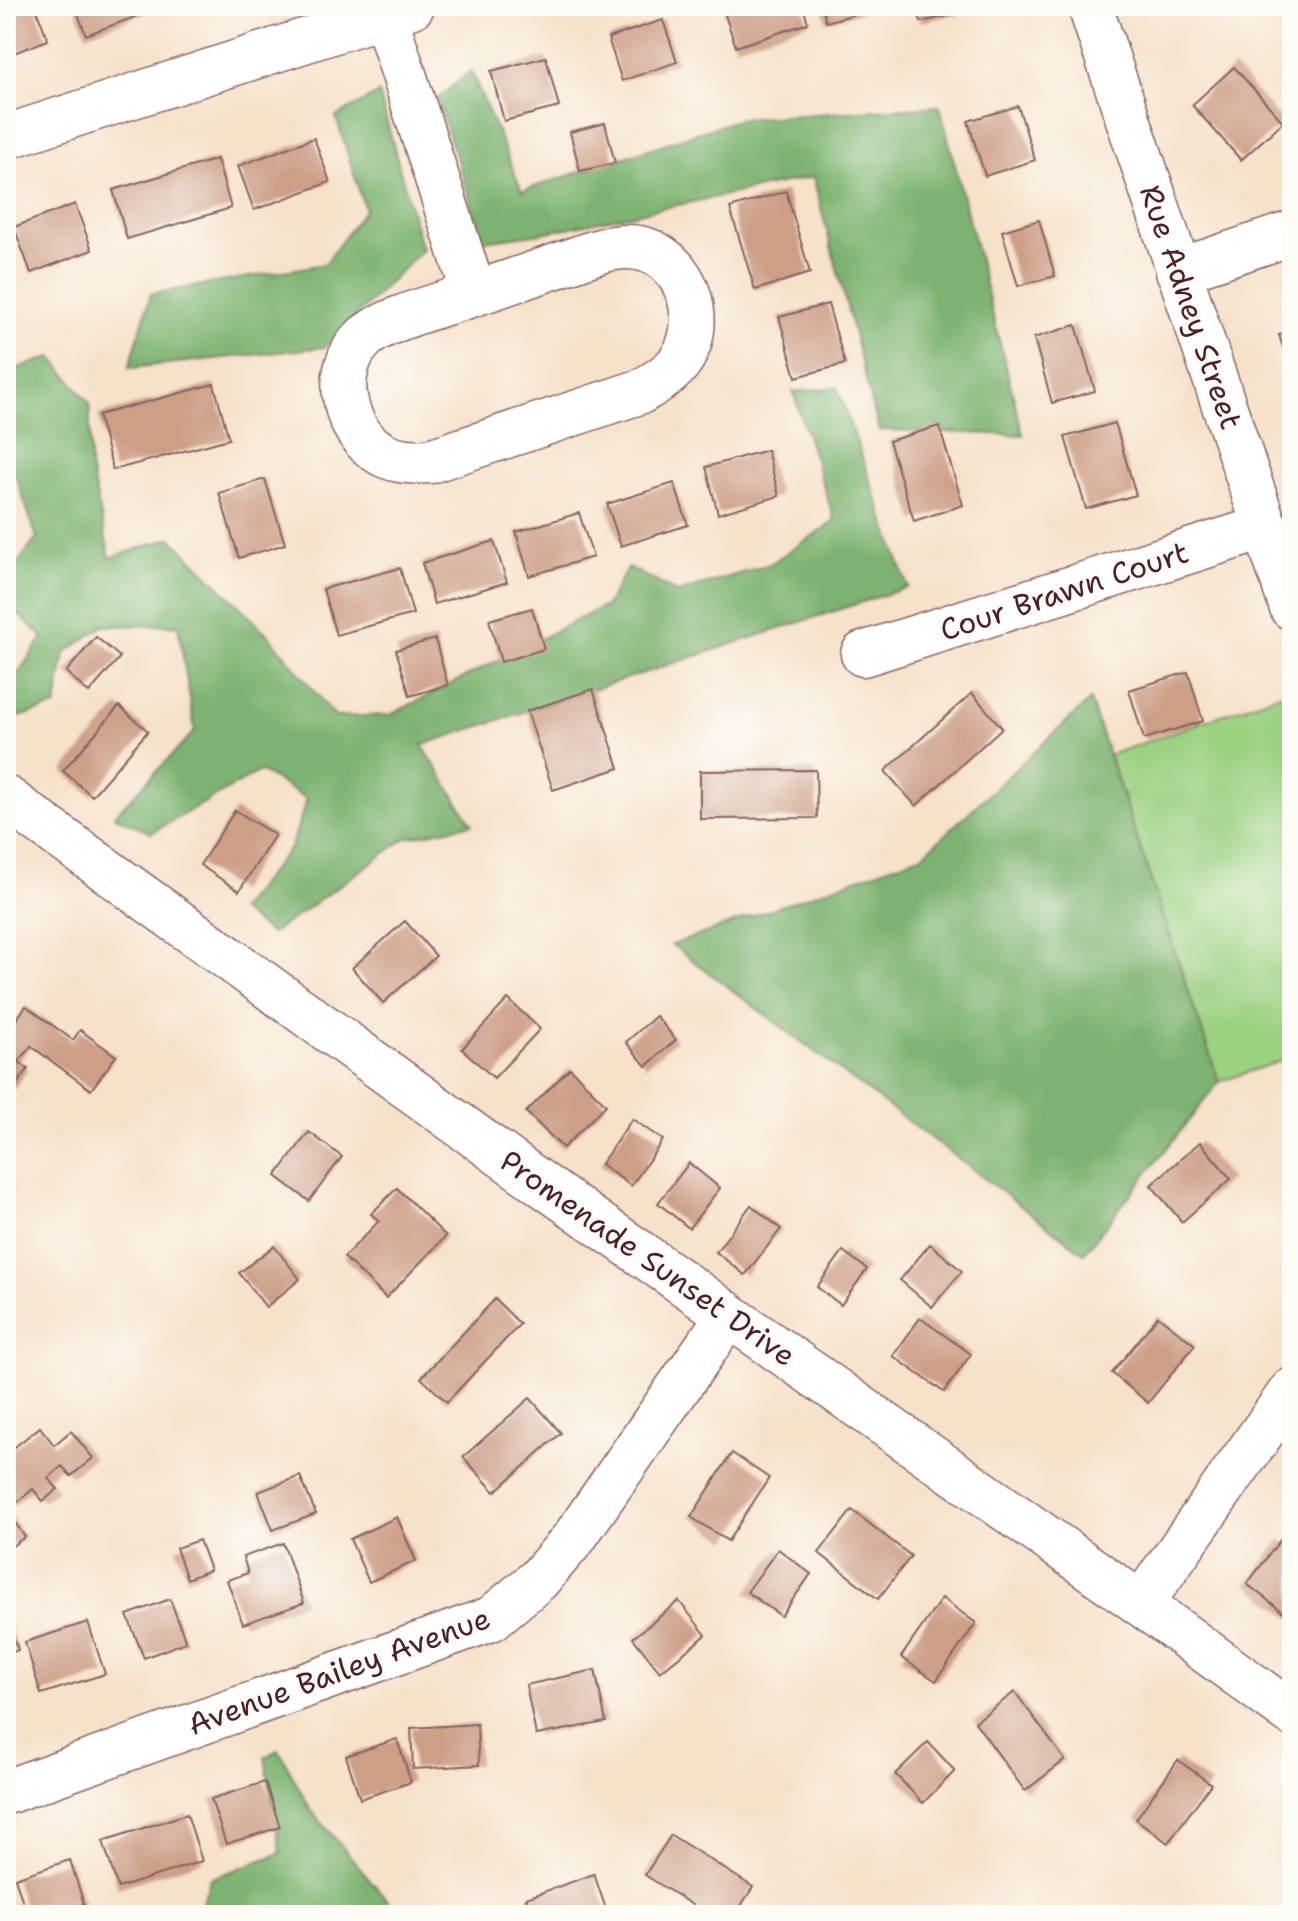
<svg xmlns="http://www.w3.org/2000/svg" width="1298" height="1921" font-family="'Shantell Sans',sans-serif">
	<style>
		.green { fill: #9cd182; stroke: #737856; stroke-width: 2 }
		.forest { fill: #7db370; stroke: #64694e; stroke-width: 2 }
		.building { fill: #cd9f87 }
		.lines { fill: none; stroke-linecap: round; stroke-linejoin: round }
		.minor-casing { stroke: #866362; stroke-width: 47 }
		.minor { stroke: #fff; stroke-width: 44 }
		.labels { text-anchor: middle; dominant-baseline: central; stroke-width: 6; stroke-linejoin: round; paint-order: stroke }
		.street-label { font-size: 30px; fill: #4a1f2b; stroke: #fdfcf7 }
	</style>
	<rect width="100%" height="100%" fill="#fdfcf7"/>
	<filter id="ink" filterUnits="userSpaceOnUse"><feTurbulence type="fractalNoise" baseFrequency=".0125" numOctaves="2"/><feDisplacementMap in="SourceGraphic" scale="16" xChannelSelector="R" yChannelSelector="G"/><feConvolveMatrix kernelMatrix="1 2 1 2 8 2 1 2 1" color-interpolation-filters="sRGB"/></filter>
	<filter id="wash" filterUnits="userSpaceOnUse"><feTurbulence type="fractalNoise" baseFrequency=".006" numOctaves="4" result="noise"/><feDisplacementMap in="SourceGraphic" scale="32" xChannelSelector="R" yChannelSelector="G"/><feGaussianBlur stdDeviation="1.8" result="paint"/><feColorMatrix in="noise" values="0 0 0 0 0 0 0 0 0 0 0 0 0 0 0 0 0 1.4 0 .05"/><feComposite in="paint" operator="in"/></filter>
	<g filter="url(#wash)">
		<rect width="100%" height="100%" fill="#f6e1c9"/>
		<!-- green -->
		<path class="green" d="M 1292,690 L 1292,1057 L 1219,1082 L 1109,755 Z"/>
		<!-- forest -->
		<g class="forest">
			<path d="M 471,71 L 522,191 L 740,119 L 940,106 L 1023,435 L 879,430 L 813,177 L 542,233 L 484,241 L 437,99 Z"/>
			<path d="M 379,93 L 422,250 L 325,347 L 129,368 L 151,294 L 325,264 L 365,209 L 336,117 Z"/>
			<path d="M 52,357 L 90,404 L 90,467 L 110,558 L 171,538 L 270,637 L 335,717 L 390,715 L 607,605 L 628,567 L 678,593 L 770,564 L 835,521 L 793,392 L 837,387 L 908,587 L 422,745 L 472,824 L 406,838 L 271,934 L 239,910 L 291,847 L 307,799 L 260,771 L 151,833 L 114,816 L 195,731 L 178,625 L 103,626 L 65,653 L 56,706 L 6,721 L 6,691 L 43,637 L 6,603 L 6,578 L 37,538 L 13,468 L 6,472 L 6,372 Z"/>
			<path d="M 1090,700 L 1219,1082 L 1084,1253 L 672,945 L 923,855 Z"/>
			<path d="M 279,1750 L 310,1809 L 400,1915 L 199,1915 L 210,1879 L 281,1853 L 265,1757 Z"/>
		</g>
		<g id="blocks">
			<!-- building -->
			<g class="building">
				<path d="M 10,6 L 35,6 L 48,40 L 6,56 L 6,8 Z"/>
				<path d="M 75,6 L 165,6 L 86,35 Z"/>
				<path d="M 722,6 L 803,6 L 808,23 L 736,47 Z"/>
				<path d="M 822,6 L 881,6 L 882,7 L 826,22 Z"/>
				<path d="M 917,6 L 970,6 L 971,11 L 921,22 Z"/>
				<path d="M 663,20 L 677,62 L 622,81 L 608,38 Z"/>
				<path d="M 546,57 L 559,107 L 504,121 L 491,71 Z"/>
				<path d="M 1234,67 L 1283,122 L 1241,160 L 1192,105 Z"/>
				<path d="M 1018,106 L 1035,160 L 985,176 L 968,121 Z"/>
				<path d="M 605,123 L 615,163 L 580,171 L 570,132 Z"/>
				<path d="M 314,138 L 330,182 L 254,210 L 238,166 Z"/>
				<path d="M 217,159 L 231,208 L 127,239 L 113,190 Z"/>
				<path d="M 786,191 L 810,273 L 755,290 L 730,208 Z"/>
				<path d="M 75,204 L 92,250 L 31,273 L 14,227 Z"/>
				<path d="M 1039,220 L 1055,276 L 1018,286 L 1002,231 Z"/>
				<path d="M 828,304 L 845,364 L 796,377 L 779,317 Z"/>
				<path d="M 1076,325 L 1095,391 L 1052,403 L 1034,338 Z"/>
				<path d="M 1292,331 L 1292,372 L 1291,372 L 1279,335 Z"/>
				<path d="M 214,384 L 229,439 L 113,470 L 98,415 Z"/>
				<path d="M 1115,423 L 1136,495 L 1086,509 L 1065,437 Z"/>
				<path d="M 939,426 L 963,505 L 914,521 L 889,441 Z"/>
				<path d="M 767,450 L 779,496 L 718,514 L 706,467 Z"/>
				<path d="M 265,479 L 285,544 L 239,558 L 219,493 Z"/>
				<path d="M 674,483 L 688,525 L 621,546 L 607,504 Z"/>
				<path d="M 579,513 L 593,557 L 529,576 L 516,532 Z"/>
				<path d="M 494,541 L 507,582 L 434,604 L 422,563 Z"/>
				<path d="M 400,568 L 413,614 L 336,635 L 323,589 Z"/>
				<path d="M 532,608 L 544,649 L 501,662 L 489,620 Z"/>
				<path d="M 96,637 L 120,657 L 89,693 L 66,672 Z"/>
				<path d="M 435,639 L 448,685 L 410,696 L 396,650 Z"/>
				<path d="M 1188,672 L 1203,721 L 1144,739 L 1129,690 Z"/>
				<path d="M 593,689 L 619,768 L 553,790 L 527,711 Z"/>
				<path d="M 972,693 L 1002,728 L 916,806 L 885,771 Z"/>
				<path d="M 119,706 L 148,731 L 92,796 L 63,771 Z"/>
				<path d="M 816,770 L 817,818 L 700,819 L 700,771 Z"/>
				<path d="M 235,810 L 275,835 L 239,891 L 200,865 Z"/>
				<path d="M 405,921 L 436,956 L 383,1003 L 352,968 Z"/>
				<path d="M 508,999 L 540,1029 L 494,1078 L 462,1049 Z"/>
				<path d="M 26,1006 L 73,1040 L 80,1030 L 116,1056 L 91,1090 L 31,1046 L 19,1062 L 28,1069 L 6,1099 L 6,1034 Z"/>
				<path d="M 656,1016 L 676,1040 L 646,1066 L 626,1042 Z"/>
				<path d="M 570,1068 L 606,1105 L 563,1148 L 526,1112 Z"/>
				<path d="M 632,1119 L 663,1140 L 631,1186 L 601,1164 Z"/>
				<path d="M 309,1132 L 342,1157 L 309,1201 L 276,1176 Z"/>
				<path d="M 1200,1142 L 1231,1179 L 1182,1222 L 1151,1185 Z"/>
				<path d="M 689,1163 L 720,1188 L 689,1228 L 658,1203 Z"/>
				<path d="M 397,1188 L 446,1236 L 386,1298 L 344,1257 L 379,1221 L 371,1214 Z"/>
				<path d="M 751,1205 L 781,1229 L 745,1275 L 716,1252 Z"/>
				<path d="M 930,1244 L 962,1271 L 932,1307 L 900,1280 Z"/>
				<path d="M 274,1246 L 300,1279 L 266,1307 L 239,1273 Z"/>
				<path d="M 843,1251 L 867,1269 L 841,1305 L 817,1287 Z"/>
				<path d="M 495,1299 L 520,1324 L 447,1402 L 421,1378 Z"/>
				<path d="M 1158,1316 L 1195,1345 L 1148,1403 L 1112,1373 Z"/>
				<path d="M 920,1318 L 971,1354 L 944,1392 L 893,1356 Z"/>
				<path d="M 530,1398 L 561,1433 L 495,1492 L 463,1457 Z"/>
				<path d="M 40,1427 L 54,1445 L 71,1431 L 93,1458 L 71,1476 L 62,1466 L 48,1478 L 58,1489 L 43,1501 L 33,1489 L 14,1505 L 6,1494 L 6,1454 Z"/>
				<path d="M 732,1453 L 769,1478 L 728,1541 L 691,1517 Z"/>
				<path d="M 300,1476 L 316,1514 L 273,1530 L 258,1492 Z"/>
				<path d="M 6,1509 L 25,1537 L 6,1550 Z"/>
				<path d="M 852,1510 L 911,1556 L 878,1599 L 819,1553 Z"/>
				<path d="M 397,1517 L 416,1561 L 369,1582 L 350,1539 Z"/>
				<path d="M 1281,1539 L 1292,1548 L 1292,1619 L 1247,1584 Z"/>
				<path d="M 199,1540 L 210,1570 L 187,1579 L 176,1548 Z"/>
				<path d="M 283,1543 L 304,1603 L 243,1624 L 227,1580 L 248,1573 L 243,1557 Z"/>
				<path d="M 778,1549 L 811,1574 L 781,1616 L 747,1592 Z"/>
				<path d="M 942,1598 L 976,1623 L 936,1681 L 901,1657 Z"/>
				<path d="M 170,1599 L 186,1642 L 144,1658 L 127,1615 Z"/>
				<path d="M 679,1601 L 706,1635 L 660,1672 L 633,1638 Z"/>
				<path d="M 6,1615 L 18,1650 L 6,1655 Z"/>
				<path d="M 88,1622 L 105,1674 L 41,1694 L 25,1642 Z"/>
				<path d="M 595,1670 L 606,1722 L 536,1735 L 526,1685 Z"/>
				<path d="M 1015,1692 L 1065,1760 L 1025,1791 L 975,1722 Z"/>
				<path d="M 477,1724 L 479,1765 L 413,1769 L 411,1728 Z"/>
				<path d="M 397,1739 L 411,1782 L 360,1799 L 346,1756 Z"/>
				<path d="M 928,1742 L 955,1771 L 923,1803 L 895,1774 Z"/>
				<path d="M 1178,1760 L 1211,1784 L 1168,1843 L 1136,1819 Z"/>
				<path d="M 265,1782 L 280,1827 L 226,1844 L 211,1799 Z"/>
				<path d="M 187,1814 L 202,1861 L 118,1888 L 103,1841 Z"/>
				<path d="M 671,1835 L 753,1887 L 735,1915 L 708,1915 L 645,1875 Z"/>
				<path d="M 70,1860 L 84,1904 L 51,1915 L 27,1915 L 15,1878 Z"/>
				<path d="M 594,1874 L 608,1915 L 532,1915 L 526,1898 Z"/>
			</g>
		</g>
	</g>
	<g filter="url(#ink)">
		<use href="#blocks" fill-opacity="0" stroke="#866362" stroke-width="2"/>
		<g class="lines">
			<defs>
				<g id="minor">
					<path d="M 1090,6 L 1292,608"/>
					<path d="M 385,15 L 474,294 C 445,304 387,318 365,337 C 330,368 342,432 382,454 C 398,462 413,462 430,461 L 642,391 C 659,381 678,370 686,351 C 706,308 679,247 627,247 C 605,247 582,257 562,264 C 533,274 504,284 474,294"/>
					<path d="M 6,137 L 412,6"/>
					<path d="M 1178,271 L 1292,233"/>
					<path d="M 863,654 L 1266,527"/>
					<path d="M 6,798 L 546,1187 L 1141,1604 L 1292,1714"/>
					<path d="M 1141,1604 L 1292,1390"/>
					<path d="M 6,1792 L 491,1619 L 538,1580 L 574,1538 L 728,1316"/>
				</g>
			</defs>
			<!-- minor casing -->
			<use href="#minor" class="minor-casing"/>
			<!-- minor -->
			<use href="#minor" class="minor"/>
		</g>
	</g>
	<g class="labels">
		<!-- street labels -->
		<g class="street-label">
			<text transform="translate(1191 307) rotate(71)">Rue Adney Street</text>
			<text transform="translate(1064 591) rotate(-18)">Cour Brawn Court</text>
			<text transform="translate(648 1258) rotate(35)">Promenade Sunset Drive</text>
			<text transform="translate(339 1671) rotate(-20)">Avenue Bailey Avenue</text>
		</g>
	</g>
	<!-- margin -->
	<rect width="1298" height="1921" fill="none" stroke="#fdfcf7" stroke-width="32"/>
</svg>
